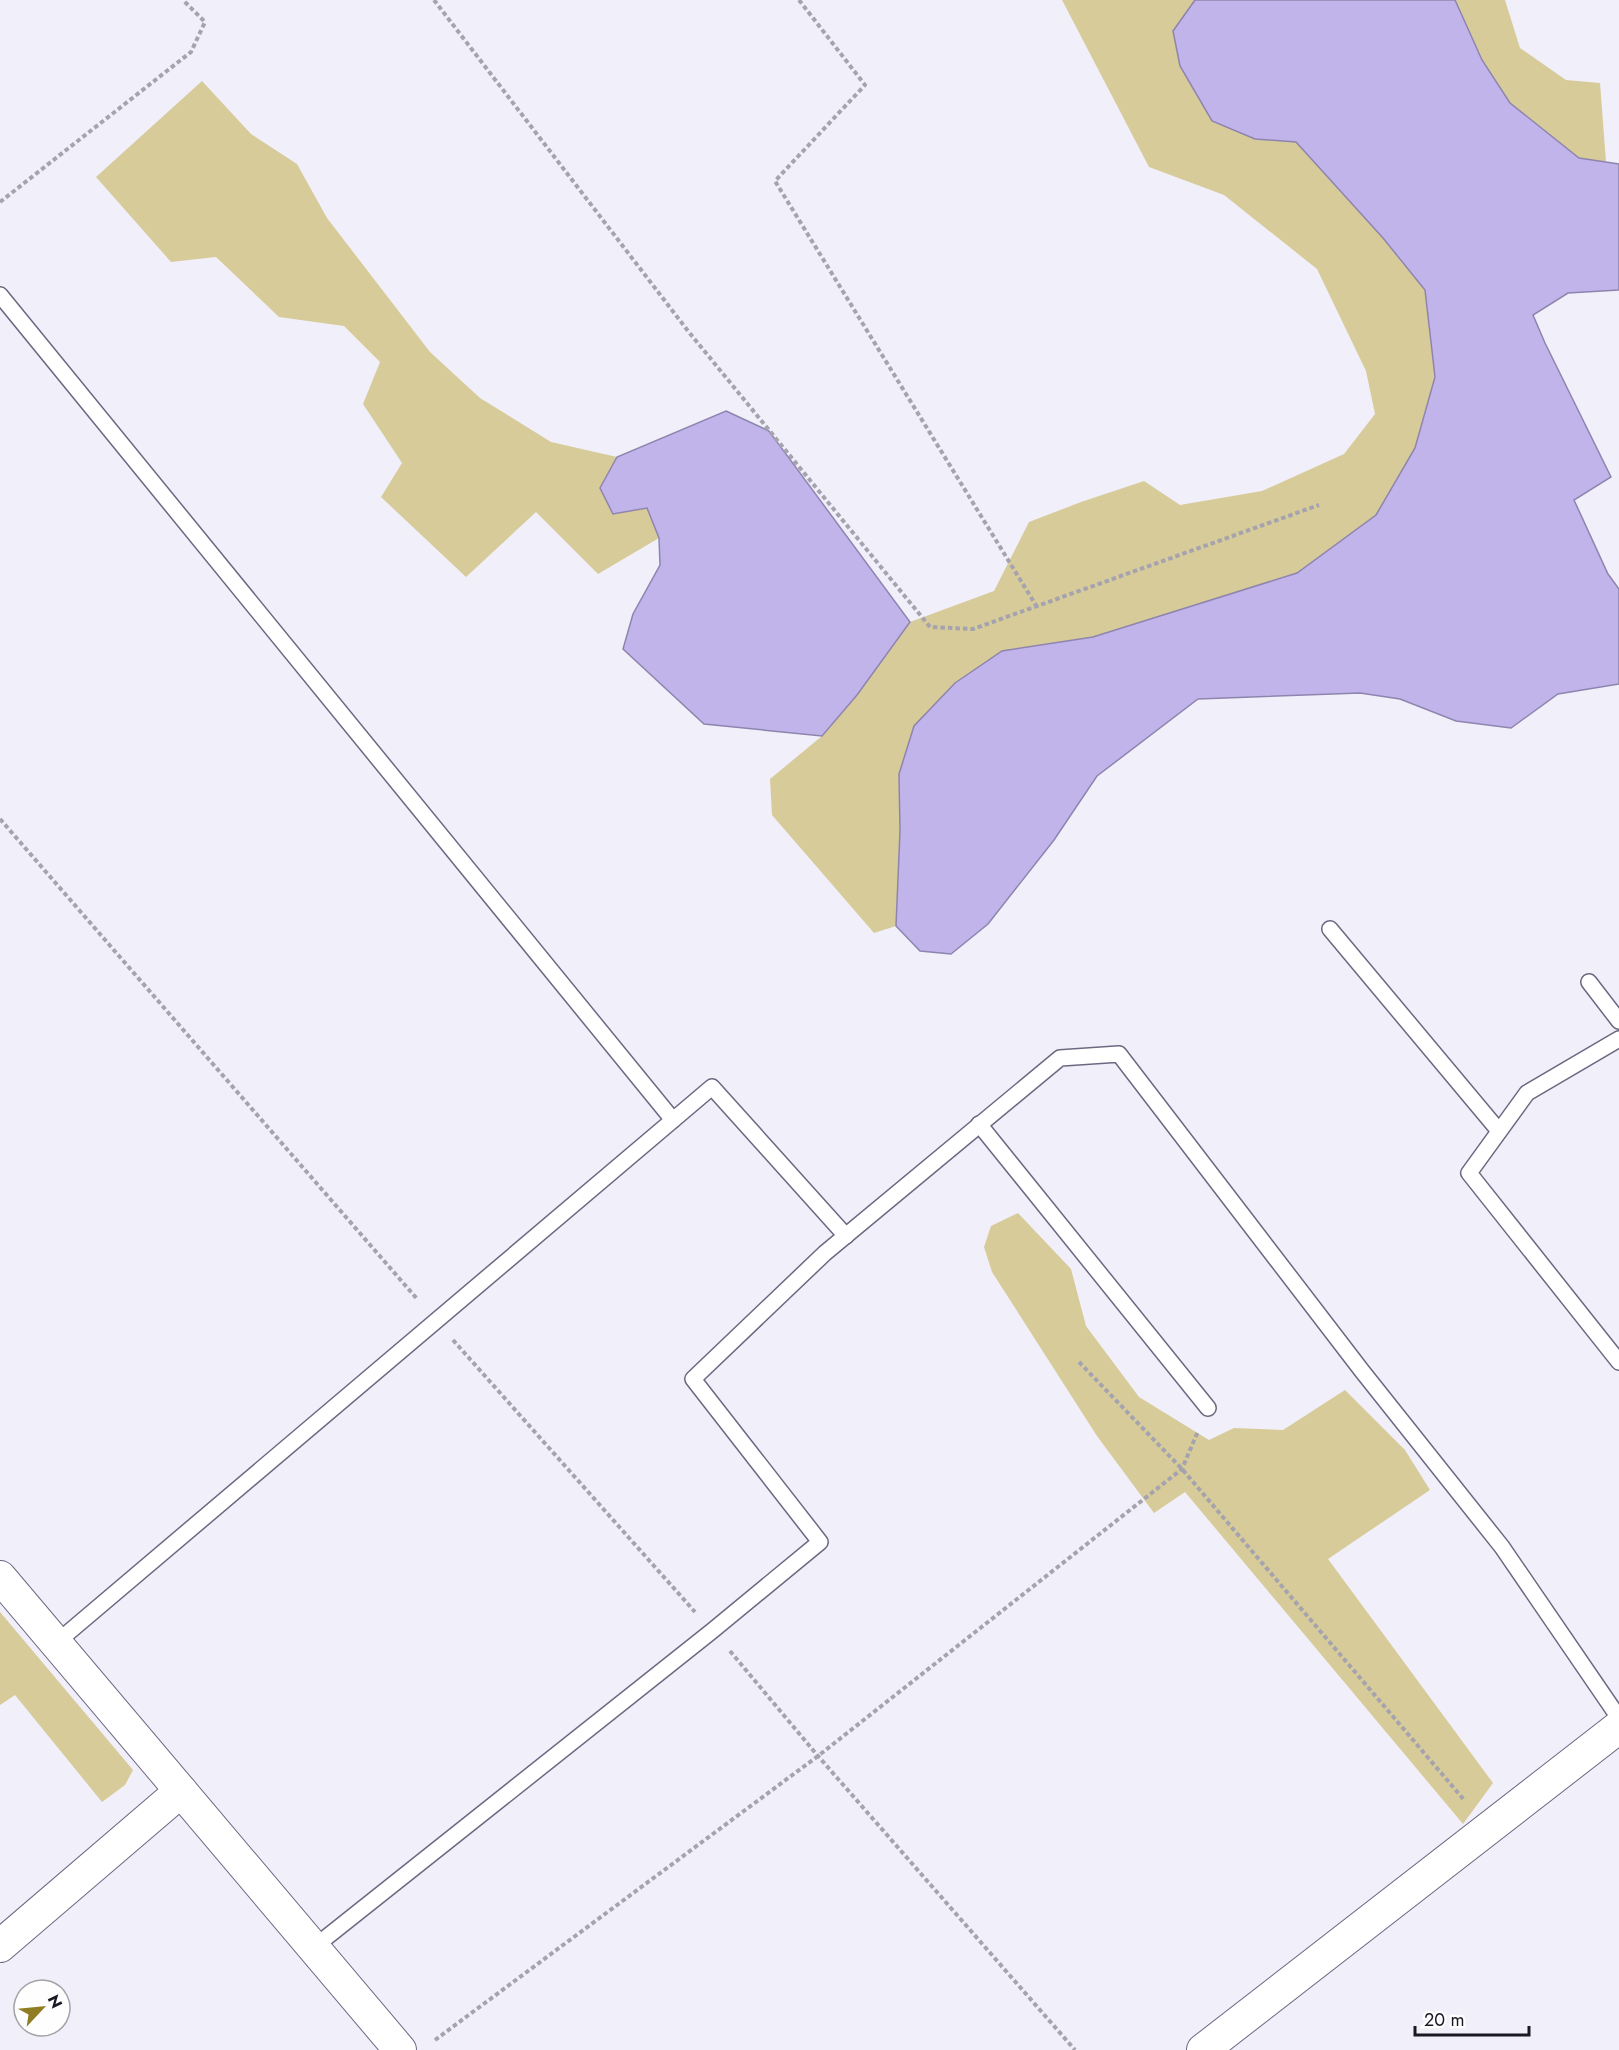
<svg xmlns="http://www.w3.org/2000/svg" width="1619" height="2050" font-family="Jost,sans-serif">
	<style>
		.green { fill: #d7cb9a }
		.water { fill: #c0b4ea; stroke: #8e85ae; stroke-width: 1.5 }
		.lines { fill: none; stroke-linecap: round; stroke-linejoin: round }
		.lane-casing { stroke: #6d6881; stroke-width: 18 }
		.street-casing { stroke: #6d6881; stroke-width: 34 }
		.path { stroke: #a5a3ae; stroke-width: 4; stroke-dasharray: 4.5 3; stroke-linecap: butt }
		.lane { stroke: #fff; stroke-width: 15 }
		.street { stroke: #fff; stroke-width: 32 }
	</style>
	<rect width="100%" height="100%" fill="#f1effa"/>
	<!-- green -->
	<g class="green">
		<path d="M 1062,0 L 1195,0 L 1174,31 L 1180,66 L 1255,139 L 1296,142 L 1383,238 L 1425,290 L 1435,377 L 1415,448 L 1376,515 L 1297,573 L 1093,637 L 1002,651 L 899,774 L 900,831 L 896,926 L 874,933 L 772,815 L 770,779 L 822,736 L 857,695 L 910,622 L 994,591 L 1029,522 L 1081,502 L 1144,481 L 1180,505 L 1262,491 L 1344,454 L 1375,414 L 1366,371 L 1317,269 L 1224,195 L 1149,167 Z"/>
		<path d="M 1455,0 L 1505,0 L 1520,48 L 1566,80 L 1600,83 L 1606,162 L 1579,158 L 1510,103 L 1482,60 Z"/>
		<path d="M 202,81 L 251,134 L 297,164 L 327,218 L 430,352 L 480,398 L 551,442 L 617,457 L 600,488 L 613,514 L 647,508 L 659,538 L 598,574 L 536,512 L 466,577 L 381,497 L 402,463 L 363,404 L 380,362 L 344,326 L 279,317 L 216,257 L 171,262 L 96,177 Z"/>
		<path d="M 1018,1213 L 1071,1269 L 1086,1326 L 1139,1397 L 1209,1440 L 1234,1428 L 1283,1430 L 1345,1390 L 1405,1450 L 1430,1490 L 1328,1559 L 1493,1783 L 1463,1824 L 1185,1492 L 1154,1513 L 1097,1436 L 992,1272 L 984,1247 L 991,1226 Z"/>
		<path d="M 0,1612 L 133,1770 L 125,1785 L 102,1802 L 15,1695 L 0,1705 Z"/>
	</g>
	<!-- water -->
	<g class="water">
		<path d="M 1195,0 L 1455,0 L 1482,60 L 1510,103 L 1579,158 L 1619,164 L 1619,290 L 1568,293 L 1533,315 L 1545,343 L 1611,477 L 1574,500 L 1608,574 L 1619,589 L 1619,684 L 1558,694 L 1511,728 L 1456,721 L 1400,699 L 1360,693 L 1198,699 L 1097,776 L 1054,840 L 988,924 L 951,954 L 920,951 L 896,926 L 900,831 L 899,774 L 914,726 L 955,683 L 1002,651 L 1093,637 L 1297,573 L 1376,515 L 1415,448 L 1435,377 L 1425,290 L 1383,238 L 1296,142 L 1255,139 L 1212,121 L 1180,66 L 1173,31 Z"/>
		<path d="M 726,411 L 769,431 L 910,622 L 857,695 L 822,736 L 704,724 L 623,649 L 633,614 L 660,565 L 659,538 L 647,508 L 613,514 L 600,488 L 617,457 Z"/>
	</g>
	<g class="lines">
		<defs>
			<g id="lane">
				<path d="M 0,295 L 673,1120"/>
				<path d="M 1330,929 L 1499,1131"/>
				<path d="M 1589,982 L 1619,1021"/>
				<path d="M 1619,1039 L 1527,1093 L 1469,1173 L 1619,1362"/>
				<path d="M 979,1124 L 1208,1408"/>
				<path d="M 56,1643 L 712,1087 L 846,1236"/>
				<path d="M 313,1948 L 712,1631 L 820,1542 L 693,1379 L 825,1253 L 1060,1058 L 1119,1054 L 1362,1371 L 1502,1547 L 1619,1718"/>
			</g>
			<g id="street">
				<path d="M 0,1577 L 400,2050"/>
				<path d="M 0,1946 L 181,1791"/>
				<path d="M 1203,2050 L 1619,1727"/>
			</g>
		</defs>
		<!-- lane casing -->
		<use href="#lane" class="lane-casing"/>
		<!-- street casing -->
		<use href="#street" class="street-casing"/>
		<!-- path -->
		<g class="path">
			<path d="M 434,0 L 688,331 L 930,627 L 973,629 L 1319,505"/>
			<path d="M 799,0 L 865,85 L 775,181 L 1037,607"/>
			<path d="M 0,202 L 191,52 L 205,22 L 183,0"/>
			<path d="M 0,819 L 418,1300"/>
			<path d="M 453,1340 L 695,1612"/>
			<path d="M 1079,1362 L 1182,1469 L 1465,1801"/>
			<path d="M 730,1651 L 818,1756 L 1075,2050"/>
			<path d="M 435,2040 L 818,1756 L 1182,1469 L 1198,1431"/>
		</g>
		<!-- lane -->
		<use href="#lane" class="lane"/>
		<!-- street -->
		<use href="#street" class="street"/>
	</g>
	<!-- north arrow -->
	<g transform="translate(42 2008) rotate(64)"><circle r="28" fill="#fefefe" stroke="#a3a2a6" stroke-width="1.5"/>
	<path d="M0-4.5L10 22L0 15L-10 22Z" fill="#907c22"/>
	<text y="-9" font-size="16" font-weight="bold" text-anchor="middle" fill="#1a1822">N</text>
	</g>
	<!-- scale -->
	<path d="M1415 2026v9h114v-9" fill="none" stroke="#1a1822" stroke-width="3"/>
	<text x="1424" y="2026" font-size="18" fill="#1a1822" stroke="#fefefe" stroke-width="4.5" paint-order="stroke">20 m</text>
</svg>
